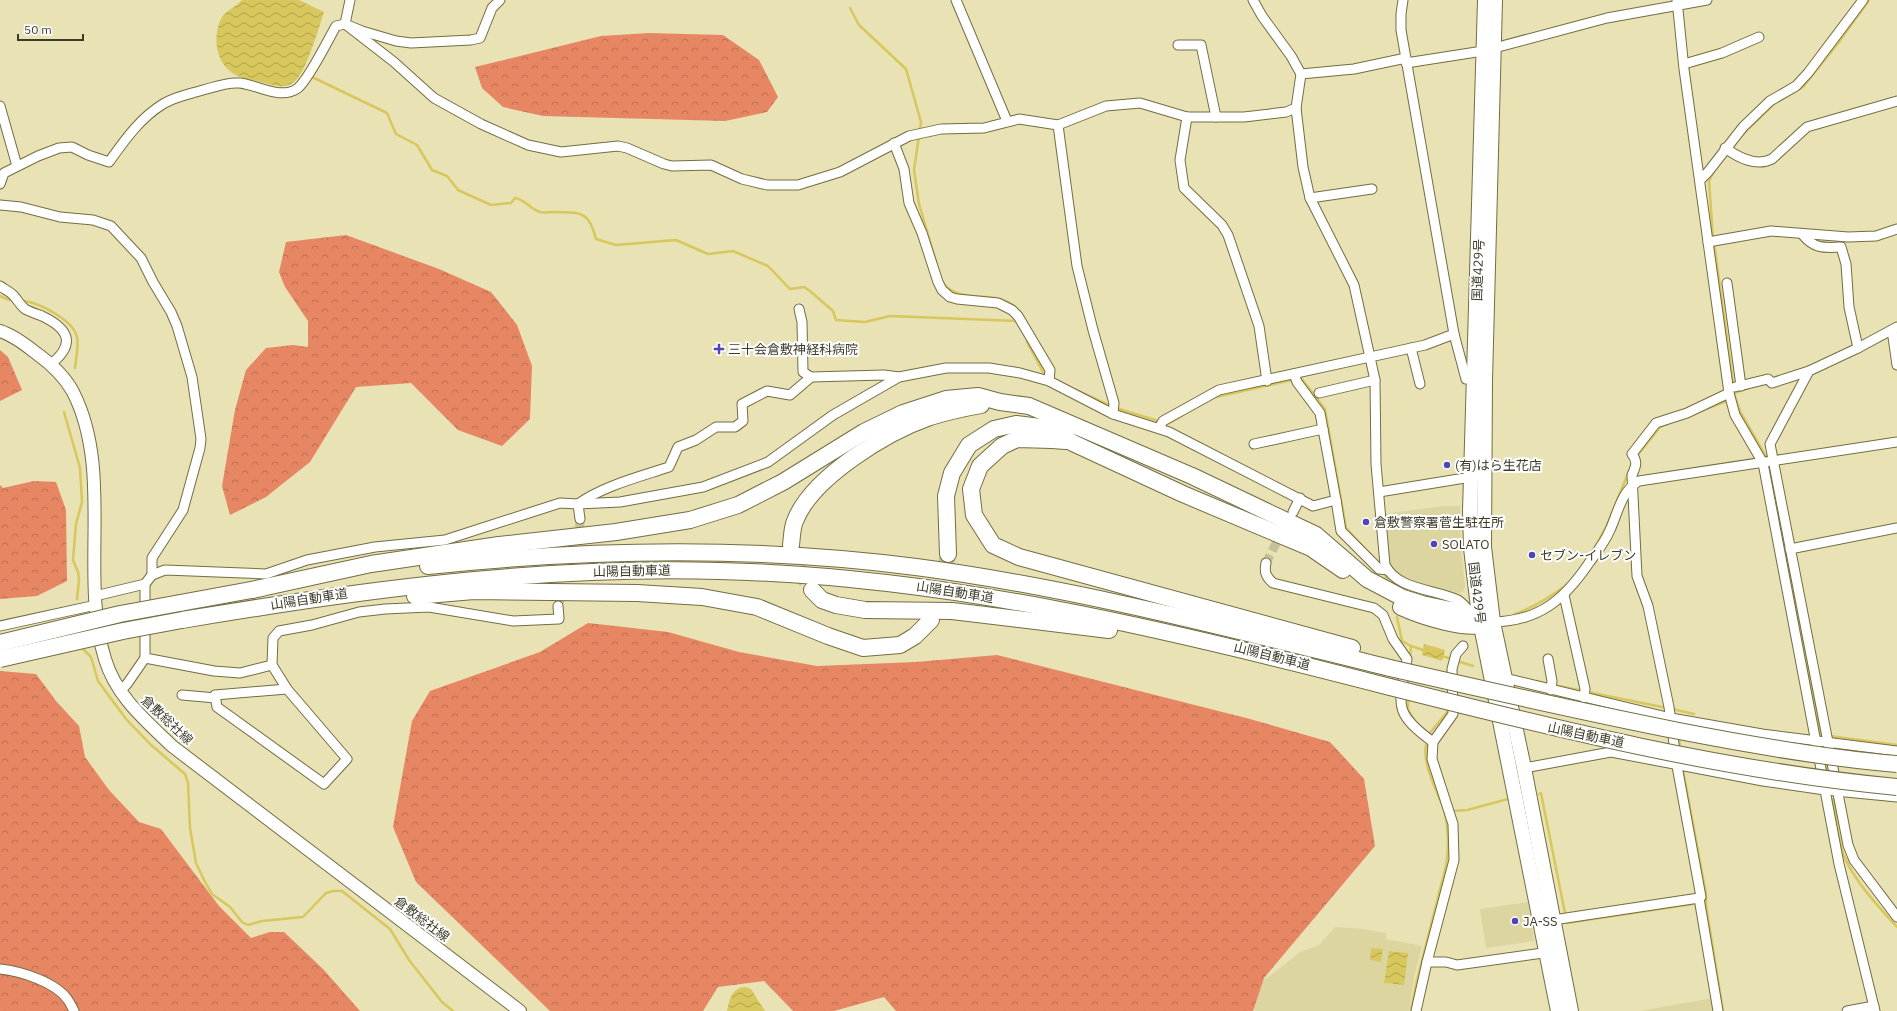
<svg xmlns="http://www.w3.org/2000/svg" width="1897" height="1011" font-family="'IBM Plex Sans','Noto Sans JP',sans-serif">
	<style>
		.built { fill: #ddd5a0 }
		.forest { fill: url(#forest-crowns) }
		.water { fill: url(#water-waves) }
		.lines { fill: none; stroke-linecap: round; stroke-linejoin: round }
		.stream { stroke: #d7c75d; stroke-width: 2.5 }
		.minor-tunnel { stroke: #c6c098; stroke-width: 9; stroke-dasharray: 9 4.5; stroke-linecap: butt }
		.motorway-tunnel { stroke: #c6c098; stroke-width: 16; stroke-dasharray: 16 8; stroke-linecap: butt }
		.minor-casing { stroke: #736d43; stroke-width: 11 }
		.secondary-casing { stroke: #736d43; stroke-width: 14 }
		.trunk-casing { stroke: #736d43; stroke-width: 16 }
		.motorway-casing { stroke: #736d43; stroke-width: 18 }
		.minor { stroke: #fff; stroke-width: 9 }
		.secondary { stroke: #fff; stroke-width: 12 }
		.trunk { stroke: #fff; stroke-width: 14 }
		.motorway { stroke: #fff; stroke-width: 16 }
		.motorway-bridge-casing { stroke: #736d43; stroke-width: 18; stroke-linecap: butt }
		.motorway-bridge { stroke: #fff; stroke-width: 16 }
		.poi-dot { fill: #4e44bb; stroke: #fff; stroke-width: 1.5 }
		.labels { text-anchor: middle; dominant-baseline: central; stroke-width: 4; stroke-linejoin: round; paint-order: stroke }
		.street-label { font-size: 13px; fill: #3d3a28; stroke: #fff }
		.poi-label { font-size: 13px; fill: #3d3a28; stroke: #fff; text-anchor: start }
	</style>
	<defs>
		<pattern id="forest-crowns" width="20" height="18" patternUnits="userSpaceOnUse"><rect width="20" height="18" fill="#e68663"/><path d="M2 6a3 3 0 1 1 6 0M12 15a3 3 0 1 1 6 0" fill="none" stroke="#bc6f52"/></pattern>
		<pattern id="water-waves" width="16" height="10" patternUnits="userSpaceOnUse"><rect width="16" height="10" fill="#d7c75d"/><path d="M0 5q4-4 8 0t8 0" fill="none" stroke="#b0a34d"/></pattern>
	</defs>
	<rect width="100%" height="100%" fill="#e8e2b4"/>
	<!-- built -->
	<g class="built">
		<path d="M 1444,506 L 1460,506 L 1461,546 L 1465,587 L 1463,592 L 1451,594 L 1401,576 L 1390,568 L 1384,514 Z"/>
		<path d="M 1528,902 L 1534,941 L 1486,948 L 1480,909 Z"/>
		<path d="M 1335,927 L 1363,929 L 1386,933 L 1386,939 L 1422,946 L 1414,977 L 1409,1011 L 1255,1011 L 1249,996 L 1257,984 L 1271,975 L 1300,952 L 1319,945 Z"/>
		<path d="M 1713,998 L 1715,1011 L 1640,1011 Z"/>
	</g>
	<!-- forest -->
	<g class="forest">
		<path d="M 649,33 L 723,35 L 759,60 L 778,97 L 767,112 L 725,121 L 543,116 L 503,107 L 482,88 L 475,67 L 601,36 Z"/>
		<path d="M 346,235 L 439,269 L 491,292 L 517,325 L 532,366 L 530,419 L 502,446 L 458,430 L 411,383 L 356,387 L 310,462 L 266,497 L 230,515 L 222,486 L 235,410 L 246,370 L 266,348 L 293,345 L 308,347 L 308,321 L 285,287 L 279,272 L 286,242 Z"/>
		<path d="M 0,350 L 8,357 L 22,390 L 0,401 Z"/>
		<path d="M 34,481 L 56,482 L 66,510 L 67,581 L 37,596 L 0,599 L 0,485 L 3,488 Z"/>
		<path d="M 588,623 L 668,632 L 739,652 L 817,666 L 916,662 L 997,655 L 1250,719 L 1330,742 L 1364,779 L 1375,846 L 1264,978 L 1253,1011 L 896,1011 L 884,997 L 834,1011 L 793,1011 L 764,981 L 718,987 L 703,1011 L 550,1011 L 416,882 L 393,827 L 412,721 L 430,691 L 540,652 Z"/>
		<path d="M 0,671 L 36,674 L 56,701 L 79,726 L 85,757 L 109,790 L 139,822 L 161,829 L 219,906 L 251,938 L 270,932 L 284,932 L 323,969 L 360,1011 L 0,1011 Z"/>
	</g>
	<!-- water -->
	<g class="water">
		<path d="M 242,0 L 299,0 L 324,12 C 319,27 306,73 294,82 C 285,89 275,86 265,83 C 256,81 246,80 238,76 C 217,67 212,40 220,21 C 224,11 235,8 242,0 Z"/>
		<path d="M 1424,644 L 1445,650 L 1442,661 L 1422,655 Z"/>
		<path d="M 1371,948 L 1383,949 L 1381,962 L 1370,960 Z"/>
		<path d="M 1389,951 L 1408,953 L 1404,985 L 1384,983 Z"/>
		<path d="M 745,987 L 751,989 L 765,1011 L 727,1011 C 730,1000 731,988 745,987 Z"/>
	</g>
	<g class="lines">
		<!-- stream -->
		<g class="stream">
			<path d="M 850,8 L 859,25 L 906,69 L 921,122 L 920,131"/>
			<path d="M 312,77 L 387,113 L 396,134 L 417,145 L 432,170 L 447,176 L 458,190 L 491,205 L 511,203 L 515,198 C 526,200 530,209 540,212 C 543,213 548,212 552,212 C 579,213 589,209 596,239 L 616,245 L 676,240 L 708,254 L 733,251 L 768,266 L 790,289 L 804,287 L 810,291 L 833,311 L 836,320 L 865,322 L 890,316 L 1017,321"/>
			<path d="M 919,136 L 914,170 L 919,204 L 937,265"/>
			<path d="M 1739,138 L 1774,104 L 1803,87 L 1839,42 L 1869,0"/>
			<path d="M 1713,238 L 1709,181 L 1714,171"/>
			<path d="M 1714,243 L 1735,397 L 1740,411 L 1768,460"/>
			<path d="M 943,283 C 962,307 999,286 1019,311"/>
			<path d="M 0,296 L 9,300"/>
			<path d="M 25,301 C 41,304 73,320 77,337 C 79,346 76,359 75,368"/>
			<path d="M 1022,315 L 1028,326"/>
			<path d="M 1027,337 L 1027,342 L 1043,372 L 1047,374"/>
			<path d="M 1051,377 L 1062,383"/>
			<path d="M 1076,390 L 1111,406"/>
			<path d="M 1734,393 L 1749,388"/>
			<path d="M 1216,397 L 1301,378 L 1325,409 L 1346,528 L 1381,566"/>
			<path d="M 1116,408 L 1168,424 L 1183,415"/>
			<path d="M 1703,410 L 1727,401"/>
			<path d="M 64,412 L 80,468 L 82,502 L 76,524 L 73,560 L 78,572 L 79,580 L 77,599"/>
			<path d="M 1637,456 L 1660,427 L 1669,423"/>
			<path d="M 1779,512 L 1821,737"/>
			<path d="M 1595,547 L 1607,525 L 1629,471"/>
			<path d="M 1384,572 L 1388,582"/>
			<path d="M 1515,614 C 1535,607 1552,596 1569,583"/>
			<path d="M 1397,617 L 1402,641 L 1411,646 L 1410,659"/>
			<path d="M 1411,646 L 1426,651"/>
			<path d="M 81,647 L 91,657 L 98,681 L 126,719 L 150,744 L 185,774 L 188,783 L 190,828 L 196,863 L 205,882 L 212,894 L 230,907 L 242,922 L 248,925 L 262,921 L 303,917 L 326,893 L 333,891 L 342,891 L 390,929 L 409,960 L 442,1002 L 453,1011"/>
			<path d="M 1442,656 L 1452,659"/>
			<path d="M 1457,661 L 1473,666"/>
			<path d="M 1537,681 L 1549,684"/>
			<path d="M 1554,685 L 1583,691"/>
			<path d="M 1588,692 L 1667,708"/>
			<path d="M 1408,698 L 1408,710 L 1415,721"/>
			<path d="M 1672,709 L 1694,714"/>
			<path d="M 1429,734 L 1448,711 L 1448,707"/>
			<path d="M 1830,736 L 1897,745"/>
			<path d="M 1679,737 L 1680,749"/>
			<path d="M 1826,762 L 1828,773"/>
			<path d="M 1683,770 L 1706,894 L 1706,905 L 1723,1011"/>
			<path d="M 1539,794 L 1541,793 L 1567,923 L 1706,902"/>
			<path d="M 1833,799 C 1836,815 1838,841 1844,856 C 1855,882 1878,906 1897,927"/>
			<path d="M 1452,811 L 1467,810 L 1508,799"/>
			<path d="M 1411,1011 L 1417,980 L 1446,866 C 1449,847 1449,829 1444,810 C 1438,792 1422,765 1426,745"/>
		</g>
		<!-- minor-tunnel -->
		<g class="minor-tunnel">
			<path d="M 1266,563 L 1282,532"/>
			<path d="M 558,606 L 579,546 L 580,519"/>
		</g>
		<!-- motorway-tunnel -->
		<g class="motorway-tunnel">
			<path d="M 791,545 L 796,565 L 812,590"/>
			<path d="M 931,620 L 944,588 L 947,557"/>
		</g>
		<defs>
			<g id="minor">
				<path d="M 956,0 L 1007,121"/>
				<path d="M 1403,0 L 1401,14 L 1401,30 L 1454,334 L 1466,379 L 1478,380"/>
				<path d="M 1677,0 L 1684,69 L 1729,393 L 1735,415 L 1763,463 L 1839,864 L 1875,1011"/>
				<path d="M 345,24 L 394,62 L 434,98 L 481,124 L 528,145 L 561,152 L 618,146 L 627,148 L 664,164 L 672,166 L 711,165 L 742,179 L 767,185 L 798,185 L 840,172 L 909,136 L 941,129 L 984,128 L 1019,119 L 1058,125 L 1106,106 L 1140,103 L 1187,117 L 1244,117 L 1286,112 L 1296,108 L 1301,74 L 1291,56 L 1262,16 L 1253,0"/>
				<path d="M 345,24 L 350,0"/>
				<path d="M 1178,45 L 1201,45 L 1216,117"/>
				<path d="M 1406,63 L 1483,51 L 1607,18 L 1707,0"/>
				<path d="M 1684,64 L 1722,53 L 1759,37"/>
				<path d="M 1301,74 L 1354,69 L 1406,58"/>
				<path d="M 0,106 L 17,166"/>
				<path d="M 1296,108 L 1303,167 L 1310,198 L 1354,285 L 1375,380 L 1376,464 L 1385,565 C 1397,590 1435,589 1458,600 C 1463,603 1467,608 1471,613"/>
				<path d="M 1187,117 L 1180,160 L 1184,188 L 1222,225 L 1228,235 L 1259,326 L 1267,381"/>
				<path d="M 1058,125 L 1077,266 L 1093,330 L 1114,403 L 1113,414"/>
				<path d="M 894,143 L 904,169 L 909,203 L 922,233 L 938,282 L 942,290 L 950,297 L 957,299 L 998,303 L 1012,310 L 1018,316 L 1050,370 L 1049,381"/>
				<path d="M 1725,148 C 1739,158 1756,167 1772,159 L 1807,127 L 1897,101"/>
				<path d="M 1700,180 L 1708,172 L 1743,127 L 1770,101 L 1796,86 L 1808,73 L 1863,0"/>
				<path d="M 0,184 L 4,173 L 38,156 L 59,148 L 72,147 L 88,155 L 109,162 C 124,141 140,118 163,104 C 174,97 190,94 203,90 C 215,87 226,82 239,83 C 256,84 281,101 298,88 C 309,79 328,40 336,26 L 345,24 L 362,31 L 396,41 L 411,43 L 471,40 L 480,38 L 492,8 L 500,0"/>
				<path d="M 1310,198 L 1372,189"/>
				<path d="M 0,205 L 21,207 L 60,217 L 93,220 L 111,226 L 141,258 L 153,282 L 171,312 L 177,326 L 192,377 L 201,439 L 200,448 L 183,510 L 152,558 L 152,575"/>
				<path d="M 1802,234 C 1814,249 1824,248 1841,247 L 1846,264 L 1849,307 L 1858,348"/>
				<path d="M 1708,242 L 1771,231 L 1848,237 L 1876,236 L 1897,229"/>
				<path d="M 1727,283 L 1741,386"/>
				<path d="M 0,286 C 4,289 9,291 13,295 C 17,299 20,305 25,309 C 30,312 37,314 42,316 C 69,329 76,344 51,364"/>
				<path d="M 799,309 L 802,322 L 803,372 L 811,377 L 884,375 L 899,377"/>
				<path d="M 1897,327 L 1858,348 L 1809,371 L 1770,444 L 1848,845 L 1854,860 L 1897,917"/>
				<path d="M 1892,330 L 1897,365"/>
				<path d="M 1411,348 L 1420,384"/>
				<path d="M 1735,387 L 1768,379 L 1772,383 L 1809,371"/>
				<path d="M 1319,393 L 1375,380"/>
				<path d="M 1159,428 L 1163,421 L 1219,390 L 1425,345 L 1454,334"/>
				<path d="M 1254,444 L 1323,429"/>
				<path d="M 1379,492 L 1471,477"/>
				<path d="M 1336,500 L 1341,531 L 1379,569 L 1388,570"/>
				<path d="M 578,504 C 603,486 639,477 669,467 L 678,447 L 696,440 L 716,427 L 735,427 L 743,421 L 742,404 L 767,391 L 790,395 L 811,377"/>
				<path d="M 578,504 L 580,519"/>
				<path d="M 1293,512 L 1300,498"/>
				<path d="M 1790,549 L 1897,528"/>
				<path d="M 1266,563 C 1264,572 1266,577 1273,583 L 1374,608 L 1383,615 L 1393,639 L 1407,659 C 1399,705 1392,712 1433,742"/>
				<path d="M 1564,595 L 1585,689 L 1584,698"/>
				<path d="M 95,596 L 145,584 L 152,575 L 165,570 L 266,574 L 307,560 L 375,547 L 445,540 L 560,503 L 578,504 L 620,502 L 703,487 L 768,462 L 833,415 L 899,377 L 946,368 L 989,368 L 1020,373 L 1049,381 L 1113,414 L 1169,432 L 1313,506 L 1336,500 L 1320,413 L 1297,382 L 1294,374"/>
				<path d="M 1493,622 C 1539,621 1564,600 1589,563 C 1597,552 1605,542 1610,530 C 1618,513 1621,491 1639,481 L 1897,442"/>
				<path d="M 0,626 L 96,605"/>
				<path d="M 145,658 L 214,671 L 240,673 L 272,665"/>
				<path d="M 1548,659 L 1552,681 L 1551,690"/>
				<path d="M 1505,678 L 1671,718 L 1762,734 L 1897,751"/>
				<path d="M 287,689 L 272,665 L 273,638 L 279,631 L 312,625 L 359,612 L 385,609 L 429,607 L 513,621 L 559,619 L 558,606"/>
				<path d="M 287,689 L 347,759 L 324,784 L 217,707 L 215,695 Z"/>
				<path d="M 120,691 L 127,684 L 145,658 L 145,584"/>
				<path d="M 182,695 L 216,698"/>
				<path d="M 1524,768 L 1611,752 L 1763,781 L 1825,790 L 1897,797"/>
				<path d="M 1553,920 L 1699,898"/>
				<path d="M 1427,962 L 1446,962 L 1457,965 L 1550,952"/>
				<path d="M 0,969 C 20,971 56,982 68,1000 C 70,1003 72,1007 74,1011"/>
				<path d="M 1416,1011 L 1427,962 L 1454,860 L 1453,824 L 1432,759 L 1433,742 L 1453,714 L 1452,669 L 1456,654 L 1463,646"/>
				<path d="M 1718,1011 L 1699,898 L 1701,897 L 1677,766 L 1669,707 L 1648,606 L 1637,576 L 1632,475 C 1636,466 1638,462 1632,454 L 1656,423 L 1687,413 L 1729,393"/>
				<path d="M 1847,1011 L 1874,1006"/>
			</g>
			<path id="secondary" d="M 0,331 C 13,335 26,345 36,353 C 50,363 65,377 73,392 C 114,472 79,575 105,659 C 116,696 145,720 172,746 L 520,1011"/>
			<g id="trunk">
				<path d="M 1485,0 L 1470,511 L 1471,548 L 1479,616 L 1558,1011"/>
				<path d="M 1495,0 L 1485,380 L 1484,547 L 1493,622 L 1524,768 L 1571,1011"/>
			</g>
			<g id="motorway">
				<path d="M 1066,441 L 1052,440 L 1017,439 L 1002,446 L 980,466 L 971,489 L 974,515 L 993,545 L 1019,557 L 1352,648"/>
				<path d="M 791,545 C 792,537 792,528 795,521 C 812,477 887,432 930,417 C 946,412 964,408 981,405"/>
				<path d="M 948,554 L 946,496 L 952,473 L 969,445 L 994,429 L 1016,424 L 1040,427 L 1056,431 L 1073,443 L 1183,494 L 1311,548 L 1343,570"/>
				<path d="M 428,566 C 590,549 754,546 916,567 C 1076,588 1234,630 1390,668"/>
				<path d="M 252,590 L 371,564 L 499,545 L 616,532 L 690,520 L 738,505 L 783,482 L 864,432 L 903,413 L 946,399 L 978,396 L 1000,402 L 1029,406 L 1192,476 L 1316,535 L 1367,579 L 1403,598 L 1422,604 L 1479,616 L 1493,622"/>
				<path d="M 812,590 L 822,600 L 836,605 L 865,610 L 952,611 L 1109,630"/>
				<path d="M 415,596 L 474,591 L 637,593 L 702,597 L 757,607 L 828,636 L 863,648 L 900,645 L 915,636 L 931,620"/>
				<path d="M 180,603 L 262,588"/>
				<path d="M 1401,607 C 1421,616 1466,631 1487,624"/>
				<path d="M 182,620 C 360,590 538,566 719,571 C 947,576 1170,630 1390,687"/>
			</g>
		</defs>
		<!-- minor casing -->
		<use href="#minor" class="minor-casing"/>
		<!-- secondary casing -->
		<use href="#secondary" class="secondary-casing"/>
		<!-- trunk casing -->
		<use href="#trunk" class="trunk-casing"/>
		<!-- motorway casing -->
		<use href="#motorway" class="motorway-casing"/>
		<!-- minor -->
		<use href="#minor" class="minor"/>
		<!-- secondary -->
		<use href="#secondary" class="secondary"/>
		<!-- trunk -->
		<use href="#trunk" class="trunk"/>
		<!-- motorway -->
		<use href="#motorway" class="motorway"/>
		<defs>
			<g id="motorway-bridge">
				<path d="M 0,643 L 120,614 L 180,603"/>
				<path d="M 0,659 L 123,631 L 182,620"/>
				<path d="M 1390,668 C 1486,690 1583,712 1679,731 C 1751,745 1824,758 1897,764"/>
				<path d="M 1390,687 C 1556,729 1725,771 1897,787"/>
			</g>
		</defs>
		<!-- motorway-bridge casing -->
		<use href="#motorway-bridge" class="motorway-bridge-casing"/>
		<!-- motorway-bridge -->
		<use href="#motorway-bridge" class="motorway-bridge"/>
	</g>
	<!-- markers -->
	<g class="poi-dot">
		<path d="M717 343h4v4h4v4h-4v4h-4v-4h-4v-4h4z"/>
		<circle cx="1447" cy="465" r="4"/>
		<circle cx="1366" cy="522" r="4"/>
		<circle cx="1434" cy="544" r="4"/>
		<circle cx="1532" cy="555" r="4"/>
		<circle cx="1515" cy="921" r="4"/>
	</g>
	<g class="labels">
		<!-- street labels -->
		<g class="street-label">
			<text transform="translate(1478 270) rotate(-88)">国道429号</text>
			<text transform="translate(632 571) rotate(-1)">山陽自動車道</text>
			<text transform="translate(955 592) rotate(9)">山陽自動車道</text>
			<text transform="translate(1477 593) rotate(83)">国道429号</text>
			<text transform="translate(309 599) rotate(-9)">山陽自動車道</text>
			<text transform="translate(1272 656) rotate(14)">山陽自動車道</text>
			<text transform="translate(167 720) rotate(43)">倉敷総社線</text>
			<text transform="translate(1586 735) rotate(12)">山陽自動車道</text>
			<text transform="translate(422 919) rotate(37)">倉敷総社線</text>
		</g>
		<!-- poi labels -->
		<g class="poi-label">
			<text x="728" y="349">三十会倉敷神経科病院</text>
			<text x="1455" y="465">(有)はら生花店</text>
			<text x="1374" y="522">倉敷警察署菅生駐在所</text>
			<text x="1442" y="544">SOLATO</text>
			<text x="1540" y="555">セブン-イレブン</text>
			<text x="1523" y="921">JA-SS</text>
		</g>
	</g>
	<!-- scale -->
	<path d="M18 34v6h65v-6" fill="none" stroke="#3d3a28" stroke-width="2"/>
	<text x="24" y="34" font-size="12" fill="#3d3a28" stroke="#ffffff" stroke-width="3" paint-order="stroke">50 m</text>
</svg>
